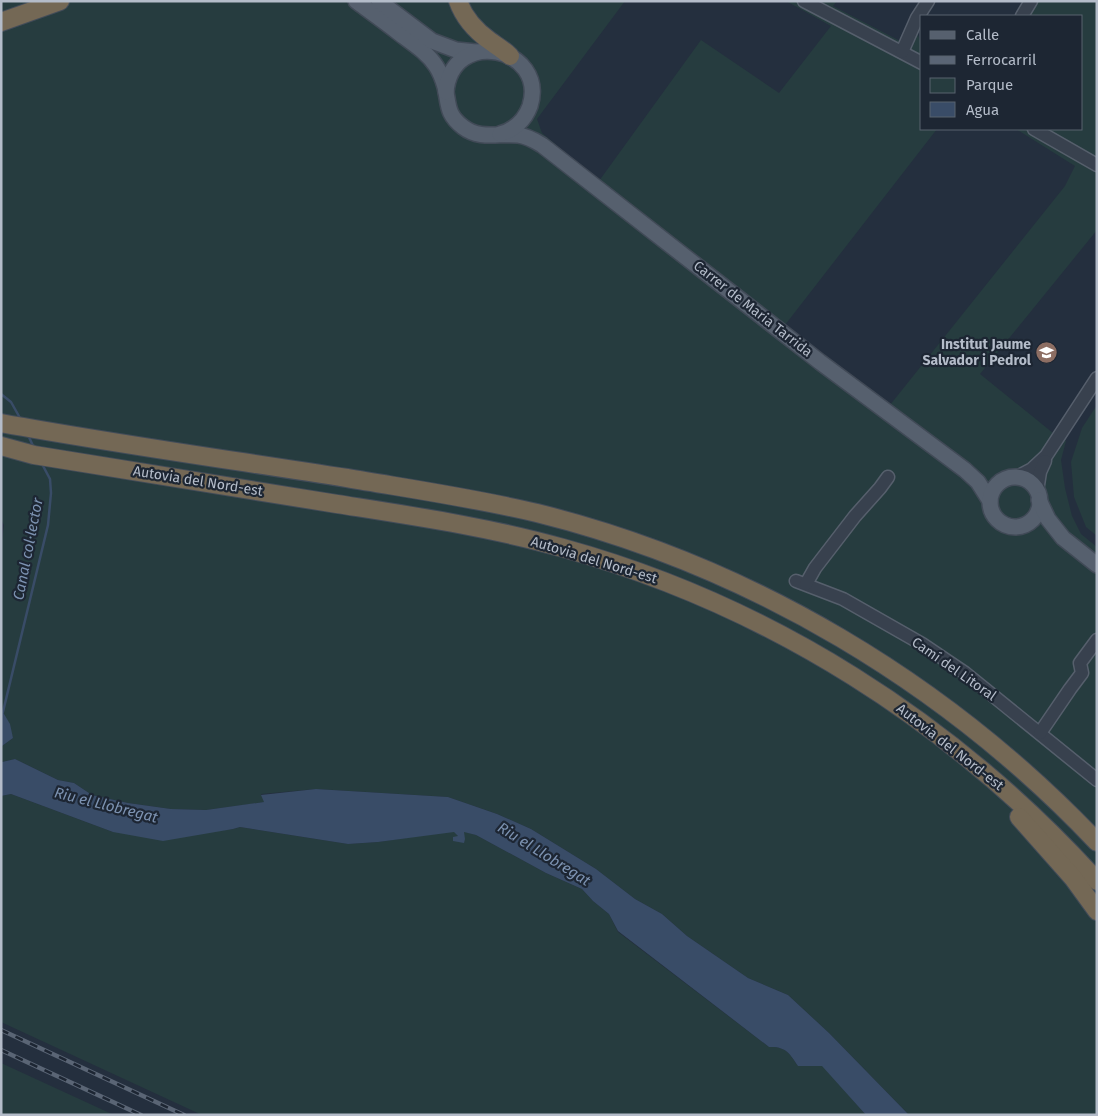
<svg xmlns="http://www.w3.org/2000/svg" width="1098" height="1116" font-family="'Fira Sans',sans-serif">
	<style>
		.green { fill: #263c3f }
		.water { fill: #394c67 }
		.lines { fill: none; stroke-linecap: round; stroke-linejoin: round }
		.stream { stroke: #394c67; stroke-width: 2.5 }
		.minor-casing { stroke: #565f6c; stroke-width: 15 }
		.major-casing { stroke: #414a57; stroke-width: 18 }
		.highway-casing { stroke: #434c59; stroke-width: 20 }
		.minor { stroke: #38414e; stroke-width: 12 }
		.major { stroke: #56606e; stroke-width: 15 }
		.highway { stroke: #746855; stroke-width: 18 }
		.rail-casing { stroke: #5a6575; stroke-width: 4.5 }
		.rail { stroke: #1d2633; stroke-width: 2.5; stroke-dasharray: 8; stroke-linecap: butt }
		.labels { text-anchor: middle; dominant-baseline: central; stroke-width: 4.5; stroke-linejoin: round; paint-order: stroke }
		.street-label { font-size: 14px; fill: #b4bcc9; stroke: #1d2633 }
		.poi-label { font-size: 14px; font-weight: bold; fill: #b4bcc9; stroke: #1d2633; text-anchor: end }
		.water-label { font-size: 15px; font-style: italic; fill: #7c92b1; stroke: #1d2633 }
	</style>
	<rect width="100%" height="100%" fill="#242f3e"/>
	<!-- green -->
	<g class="green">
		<path d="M 1,1 L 625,1 L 537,119 L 542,133 L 599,181 L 701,40 L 779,93 L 831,26 L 786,1 L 837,1 L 833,6 L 902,42 L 915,29 L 922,44 L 922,129 L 937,129 L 785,325 L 890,405 L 1065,186 L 1075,166 L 1016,129 L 1082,129 L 1082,16 L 1020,16 L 1029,1 L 1097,1 L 1097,230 L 980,374 L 1053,433 L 1066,441 L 1061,460 L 1065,488 L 1072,516 L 1081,534 L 1097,547 L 1097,1115 L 909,1115 L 829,1033 L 788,995 L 748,978 L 687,936 L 662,914 L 635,899 L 596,869 L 531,829 L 497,814 L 448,797 L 316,789 L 261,794 L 265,802 L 206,810 L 171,809 L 128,803 L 92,795 L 74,783 L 58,780 L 15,759 L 2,762 L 2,746 L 13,738 L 4,715 L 1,714 L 1,548 L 4,525 L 1,519 Z"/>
		<path d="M 1097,405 L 1097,536 L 1086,527 L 1074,497 L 1071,462 L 1082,428 Z"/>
		<path d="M 11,794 L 113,832 L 209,832 L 233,829 L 240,827 L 348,844 L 378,842 L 454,831 L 464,843 L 463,831 L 476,835 L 546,873 L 582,889 L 593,901 L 609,914 L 618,932 L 769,1047 C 786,1046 790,1054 798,1066 L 822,1065 L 866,1115 L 202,1115 L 1,1022 L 1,796 Z"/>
		<path d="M 1,1063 L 114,1115 L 1,1115 Z"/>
	</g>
	<!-- water -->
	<path class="water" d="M 1,714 L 4,714 L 10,724 L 13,738 L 2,746 L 2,762 L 15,759 L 58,780 L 74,783 L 92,795 L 128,803 L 171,809 L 206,810 L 264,802 L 261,795 L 316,789 L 448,797 L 497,814 L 531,829 L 596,869 L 635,899 L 662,914 L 687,936 L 748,978 L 788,995 L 829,1033 L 909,1115 L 866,1115 L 822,1066 L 798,1066 C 790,1054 786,1046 769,1047 L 618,931 L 609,914 L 593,901 L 582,889 L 546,873 L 476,835 L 464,832 L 465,839 L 464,843 L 453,841 L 453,837 L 458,836 L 454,832 L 378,842 L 348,844 L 240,827 L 233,829 L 163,841 L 113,832 L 11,794 L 1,796 Z"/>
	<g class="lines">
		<!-- stream -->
		<g class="stream">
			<path d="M 1,394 L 11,402 L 20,418"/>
			<path d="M 28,435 L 34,448"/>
			<path d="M 1,720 L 48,525 L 51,493 L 50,479 L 42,464"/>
		</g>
		<defs>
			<g id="minor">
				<path d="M 804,1 L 922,63"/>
				<path d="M 1022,16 L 1031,1"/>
				<path d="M 902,52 L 917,18 L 928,1"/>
				<path d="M 1034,129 L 1097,165"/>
				<path d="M 1017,477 L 1032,469 L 1046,456 L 1097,378"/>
				<path d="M 1037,491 L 1040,472 L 1045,461"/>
				<path d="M 796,581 L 843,599 L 922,644 L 965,673 L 1097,780"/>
				<path d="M 806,584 L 815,568 L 855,516 L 880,488 L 888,477"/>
				<path d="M 1040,733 L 1070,689 L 1082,673 L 1080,663 L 1097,640"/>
			</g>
			<g id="major">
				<path d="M 356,1 C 371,12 385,22 399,33 C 412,43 427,52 436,66 C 440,72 443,80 445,87 C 449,104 446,114 463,127 C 480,140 498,133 518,135 C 527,136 534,140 542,145 L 820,362 L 965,470 L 978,482 L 990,501"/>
				<path d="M 379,1 L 432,41 L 456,50 L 476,52"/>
				<path d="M 446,92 C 452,26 548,47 530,106 C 525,120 514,130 500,134"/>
				<circle cx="1015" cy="502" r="25"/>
				<path d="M 1039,500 L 1048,519 L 1063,538 L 1097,565"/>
			</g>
			<g id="highway">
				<path d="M 458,1 C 464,18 476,31 490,41 C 497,46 504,50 510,56"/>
				<path d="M 1,22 L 60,1"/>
				<path d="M 1,423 C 116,444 232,460 347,478 C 411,489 474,498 537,513 C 750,566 946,683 1097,842"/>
				<path d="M 1,446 L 34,455 C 135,471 236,487 337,504 C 413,516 489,527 563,548 C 769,605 954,723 1097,881"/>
				<path d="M 1019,817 L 1073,878 L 1097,911"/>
			</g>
		</defs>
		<!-- minor casing -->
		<use href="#minor" class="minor-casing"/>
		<!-- major casing -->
		<use href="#major" class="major-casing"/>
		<!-- highway casing -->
		<use href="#highway" class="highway-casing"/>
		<!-- minor -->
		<use href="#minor" class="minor"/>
		<!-- major -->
		<use href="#major" class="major"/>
		<!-- highway -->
		<use href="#highway" class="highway"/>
		<defs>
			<g id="rail">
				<path d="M 1,1030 L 184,1115"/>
				<path d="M 1,1050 L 141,1115"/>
			</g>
		</defs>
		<!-- rail casing -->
		<use href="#rail" class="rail-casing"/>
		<!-- rail -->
		<use href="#rail" class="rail"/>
	</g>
	<!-- icons -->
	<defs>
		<symbol id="school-disc" viewBox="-11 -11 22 22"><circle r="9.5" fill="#8d6e63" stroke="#1d2633"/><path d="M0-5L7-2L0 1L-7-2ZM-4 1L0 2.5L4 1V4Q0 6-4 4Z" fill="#fff"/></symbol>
	</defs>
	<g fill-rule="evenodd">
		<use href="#school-disc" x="1034" y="340" width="25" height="25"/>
	</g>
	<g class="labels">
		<!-- street labels -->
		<g class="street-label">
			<text transform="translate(753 309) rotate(38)">Carrer de Maria Tarrida</text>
			<text transform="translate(198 481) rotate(9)">Autovia del Nord-est</text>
			<text transform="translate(594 560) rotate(17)">Autovia del Nord-est</text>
			<text transform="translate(954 669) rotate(35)">Camí del Litoral</text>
			<text transform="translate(950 747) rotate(38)">Autovia del Nord-est</text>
		</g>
		<!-- poi labels -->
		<g class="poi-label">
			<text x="1031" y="344">Institut Jaume<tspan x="1031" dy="16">Salvador i Pedrol</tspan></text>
		</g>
		<!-- water labels -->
		<g class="water-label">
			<text transform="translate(28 549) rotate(-79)">Canal col·lector</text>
			<text transform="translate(106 805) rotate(14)">Riu el Llobregat</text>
			<text transform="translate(544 854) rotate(32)">Riu el Llobregat</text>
		</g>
	</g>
	<!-- border -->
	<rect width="1098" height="1116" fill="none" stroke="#b4bcc9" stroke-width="5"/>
	<!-- legend -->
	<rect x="920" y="15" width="162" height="115" fill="#1d2633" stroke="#59626f"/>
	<rect x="930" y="31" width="25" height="8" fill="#56606e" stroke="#59626f"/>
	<text x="966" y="40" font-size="15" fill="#b4bcc9">Calle</text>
	<rect x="930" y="56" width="25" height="8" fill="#5a6575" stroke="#59626f"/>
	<text x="966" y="65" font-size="15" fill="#b4bcc9">Ferrocarril</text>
	<rect x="930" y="78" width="25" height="15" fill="#263c3f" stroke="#59626f"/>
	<text x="966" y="90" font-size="15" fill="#b4bcc9">Parque</text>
	<rect x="930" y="102" width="25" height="15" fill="#394c67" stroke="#59626f"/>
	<text x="966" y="115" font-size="15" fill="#b4bcc9">Agua</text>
</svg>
